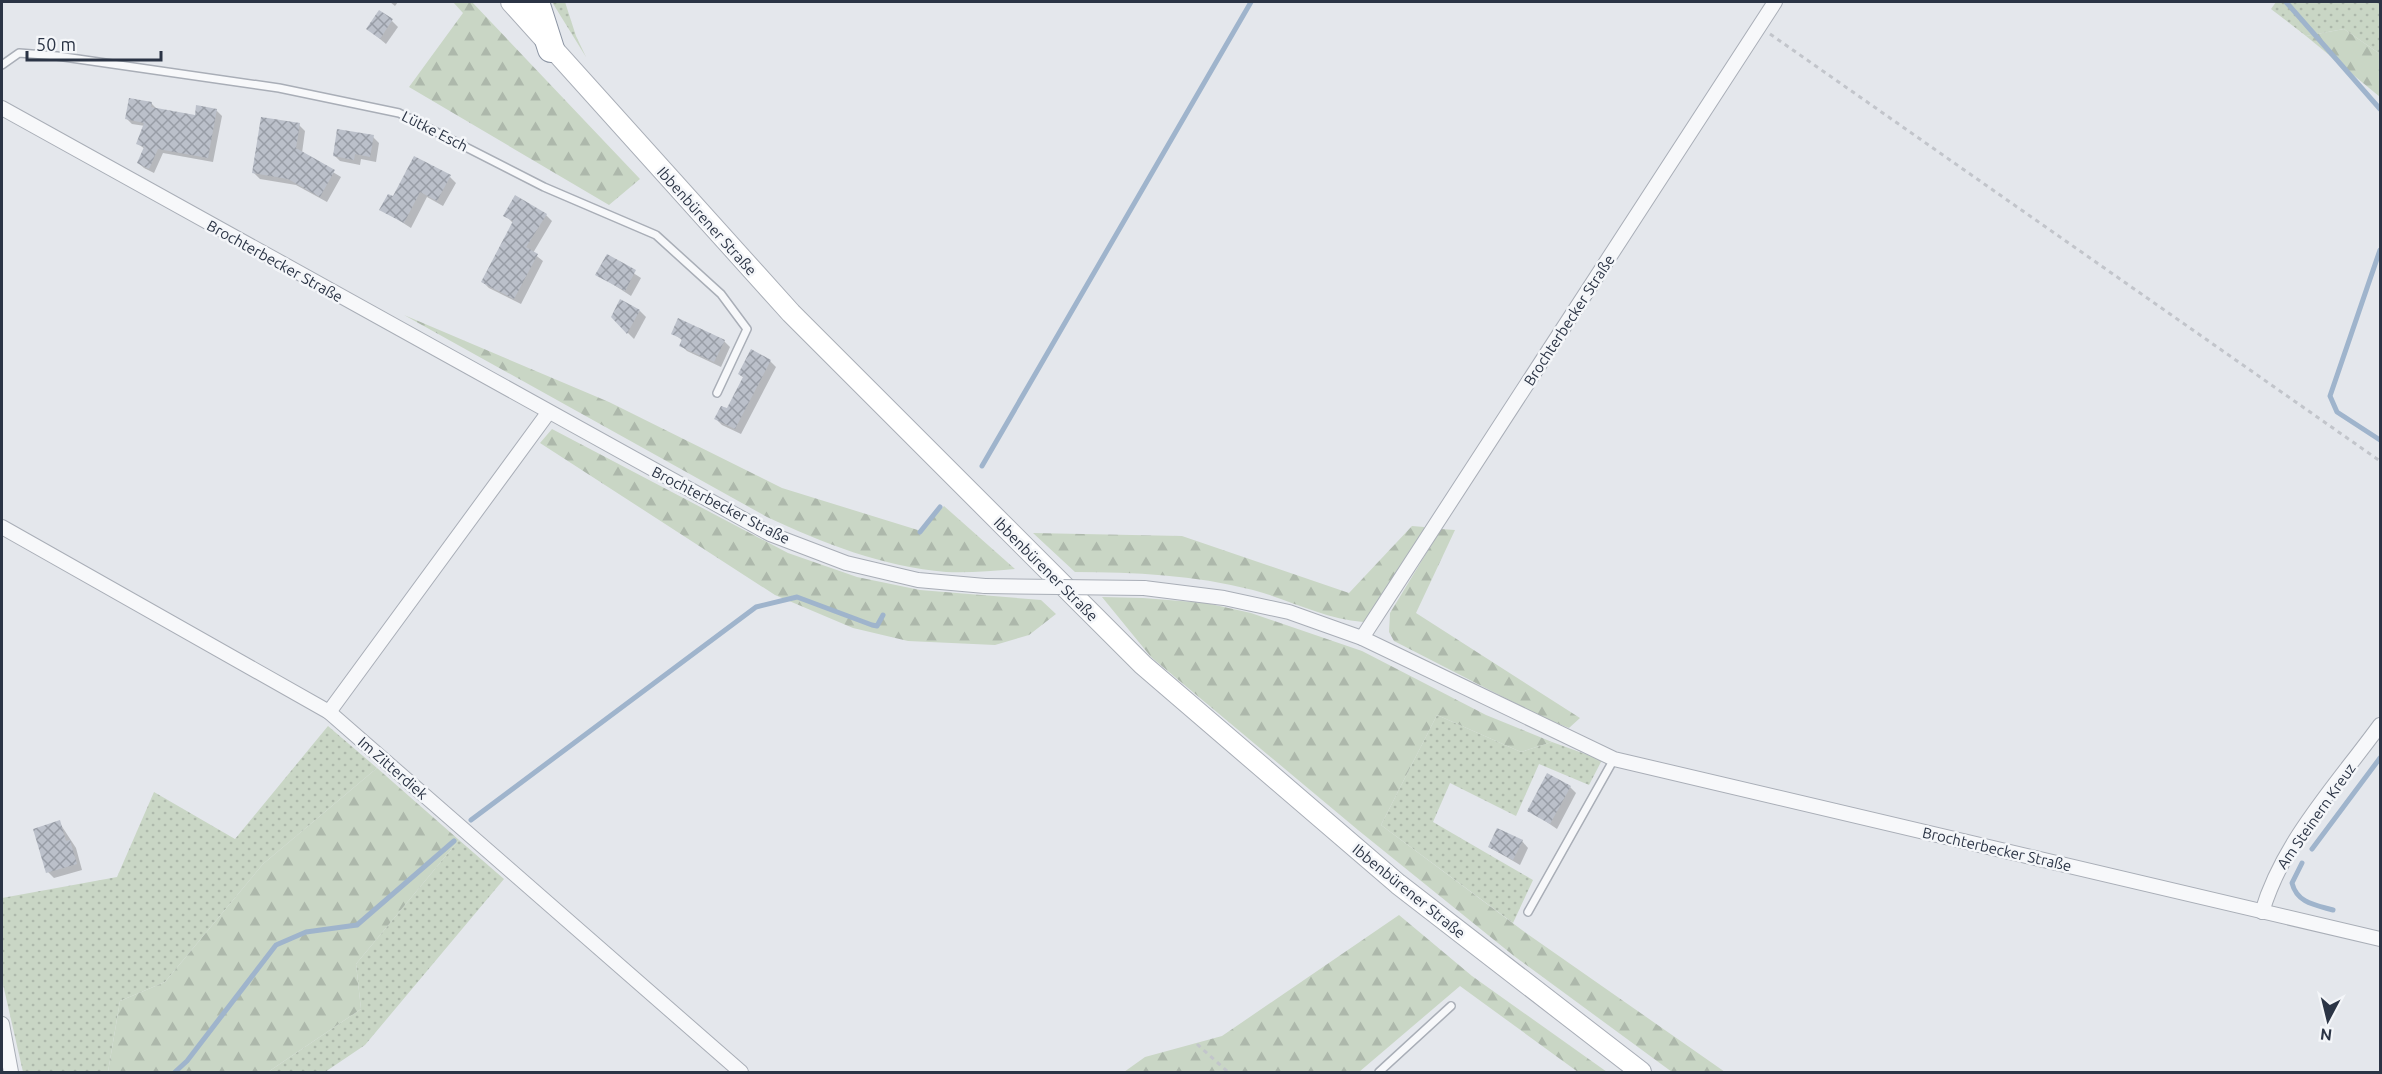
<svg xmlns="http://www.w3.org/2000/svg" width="2382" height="1074" font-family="Ubuntu,sans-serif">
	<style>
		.grass { fill: url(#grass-dots) }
		.forest { fill: url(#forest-firs) }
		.shadow { fill: #0003 }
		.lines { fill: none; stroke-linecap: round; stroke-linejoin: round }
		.stream { stroke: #9fb4cc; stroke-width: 5 }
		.building { fill: url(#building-cross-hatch) }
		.service-casing { stroke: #a9aeb7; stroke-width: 10 }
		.minor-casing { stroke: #a9aeb7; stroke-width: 16 }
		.secondary-casing { stroke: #a9aeb7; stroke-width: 22 }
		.motorway-casing { stroke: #8b94a3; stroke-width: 28 }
		.path { stroke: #c2c5cb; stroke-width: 3; stroke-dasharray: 4.5 4.5; stroke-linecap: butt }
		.service { stroke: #f7f8fa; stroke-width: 7 }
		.minor { stroke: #f7f8fa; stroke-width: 14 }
		.secondary { stroke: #fff; stroke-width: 20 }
		.motorway { stroke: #fff; stroke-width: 26 }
		.minor-bridge-casing { stroke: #a9aeb7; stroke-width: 16; stroke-linecap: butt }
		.minor-bridge { stroke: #f7f8fa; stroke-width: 14 }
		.labels { text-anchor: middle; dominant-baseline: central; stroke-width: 5; stroke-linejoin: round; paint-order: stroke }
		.street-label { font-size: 15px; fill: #2b3445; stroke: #f4f6f9 }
	</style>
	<defs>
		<pattern id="grass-dots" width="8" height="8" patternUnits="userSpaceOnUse" patternTransform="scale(1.5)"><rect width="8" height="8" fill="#c9d6c5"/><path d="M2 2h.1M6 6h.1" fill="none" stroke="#adb8ab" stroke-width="1.8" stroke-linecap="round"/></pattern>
		<pattern id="forest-firs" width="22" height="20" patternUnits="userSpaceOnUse" patternTransform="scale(1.5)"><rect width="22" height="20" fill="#c9d6c5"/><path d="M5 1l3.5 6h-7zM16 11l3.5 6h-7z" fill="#adb8ab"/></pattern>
		<pattern id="building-cross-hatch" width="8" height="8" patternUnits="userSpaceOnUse" patternTransform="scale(1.5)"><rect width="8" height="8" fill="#bbc0ca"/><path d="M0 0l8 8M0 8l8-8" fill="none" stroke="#989da6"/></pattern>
	</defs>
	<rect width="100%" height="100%" fill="#e4e7ec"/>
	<!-- grass -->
	<g class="grass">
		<path d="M 552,2 L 565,2 L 576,36 L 586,57 Z"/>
		<path d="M 2276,2 L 2380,2 L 2380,54 L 2344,29 L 2306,36 L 2271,9 Z"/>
		<path d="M 1437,715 L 1521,752 L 1552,742 L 1602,760 L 1589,785 L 1539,764 L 1516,816 L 1450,783 L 1433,822 L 1533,880 L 1513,923 L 1381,825 Z"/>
		<path d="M 328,726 L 377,768 L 263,864 L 165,982 L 120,1001 L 108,1072 L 23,1072 L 2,980 L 2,898 L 117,877 L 154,792 L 235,839 Z"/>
		<path d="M 459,840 L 504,879 L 365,1045 L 325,1072 L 268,1072 L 361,1009 L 356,964 Z"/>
	</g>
	<!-- forest -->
	<g class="forest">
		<path d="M 453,2 L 472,2 L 640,179 L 609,205 L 409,87 L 463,13 Z"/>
		<path d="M 2344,29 L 2380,54 L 2380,97 L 2306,36 Z"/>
		<path d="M 404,315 L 609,402 L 782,488 L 921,531 L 944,506 L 1015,569 C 992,571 969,573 946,572 C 884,567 822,543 767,517 Z"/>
		<path d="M 552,429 L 788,553 L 857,577 L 920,590 L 1041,600 L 1056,614 L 1029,635 L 995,645 L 908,641 L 853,628 L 775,595 L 540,443 Z"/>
		<path d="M 1412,526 L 1424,527 L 1425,533 L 1370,618 L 1363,622 C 1325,619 1290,600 1253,590 C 1194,575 1135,572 1075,572 L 1033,533 L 1182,536 L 1349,593 Z"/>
		<path d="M 1441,529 L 1455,530 L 1416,613 L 1580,718 L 1569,728 L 1544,718 L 1394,641 L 1389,632 L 1390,613 Z"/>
		<path d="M 1102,597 L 1143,598 L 1206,603 L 1251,613 L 1362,651 L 1486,715 L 1552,742 L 1521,752 L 1437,715 L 1381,825 L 1526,933 L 1725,1072 L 1672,1072 L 1514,956 L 1358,830 L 1151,657 Z"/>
		<path d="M 377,768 L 459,840 L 356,964 L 361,1009 L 268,1072 L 108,1072 L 120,1001 L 165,982 L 263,864 Z"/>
		<path d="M 1399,915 L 1472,976 L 1607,1072 L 1578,1072 L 1460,986 L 1359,1072 L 1124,1072 L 1145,1057 L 1222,1036 Z"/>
	</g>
	<!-- shadow -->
	<g class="shadow">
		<path d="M 390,2 L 398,2 L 395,6 Z"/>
		<path d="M 392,21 L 398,27 L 386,44 L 368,29 Z"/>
		<path d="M 130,100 L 152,104 L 157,109 L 196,117 L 216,110 L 222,116 L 213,162 L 163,153 L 154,173 L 144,168 L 138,163 L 145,149 L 138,144 L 145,126 L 132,124 L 127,119 Z"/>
		<path d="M 299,125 L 305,131 L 302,153 L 341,177 L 327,202 L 296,185 L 260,179 L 254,173 Z"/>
		<path d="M 373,137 L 379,143 L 376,162 L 361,159 L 360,165 L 340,161 L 334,155 Z"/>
		<path d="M 450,177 L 456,183 L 443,206 L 427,197 L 411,228 L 381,209 L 394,198 Z"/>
		<path d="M 505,215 L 546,215 L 552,221 L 533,253 L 543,261 L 521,304 L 489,288 L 483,282 L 513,223 Z"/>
		<path d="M 607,256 L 641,278 L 631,296 L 597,274 Z"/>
		<path d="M 640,311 L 646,317 L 634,339 L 612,317 Z"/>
		<path d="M 673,333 L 724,341 L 730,347 L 721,367 L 687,351 L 681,345 L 683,341 Z"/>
		<path d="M 770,361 L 776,367 L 741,434 L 722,425 L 716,419 L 728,410 L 744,378 L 739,374 Z"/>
		<path d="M 1570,787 L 1576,793 L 1557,829 L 1529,810 Z"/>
		<path d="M 59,822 L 76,848 L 82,870 L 54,878 L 48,872 Z"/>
		<path d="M 1498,830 L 1522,841 L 1528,848 L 1520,865 L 1489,847 Z"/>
	</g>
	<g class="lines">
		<!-- stream -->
		<g class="stream">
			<path d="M 2286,2 L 2380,109"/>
			<path d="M 2380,250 L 2330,396 L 2337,412 L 2380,440"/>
			<path d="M 982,466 L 1251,2"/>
			<path d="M 920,532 L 940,507"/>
			<path d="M 471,820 L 756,607 L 797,597 L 872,625 L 877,626 L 883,615"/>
			<path d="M 2312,849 L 2380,758"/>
			<path d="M 2302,863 L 2292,883 C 2297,903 2315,905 2333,910"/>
			<path d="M 175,1072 L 187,1061 L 276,945 L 306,932 L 357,925 L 454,841"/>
		</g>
	</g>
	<!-- building -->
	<g class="building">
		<path d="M 379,10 L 393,19 L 380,39 L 366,29 Z"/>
		<path d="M 129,98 L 152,102 L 151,107 L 195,115 L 196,105 L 217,109 L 208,158 L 158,149 L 149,169 L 137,163 L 144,147 L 136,144 L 144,123 L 125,119 Z"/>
		<path d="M 261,117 L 300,123 L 296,148 L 335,170 L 320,197 L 288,179 L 252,173 Z"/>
		<path d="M 337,129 L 374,135 L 370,157 L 355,154 L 354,160 L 333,156 Z"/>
		<path d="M 414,156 L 451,175 L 437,201 L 420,192 L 404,223 L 379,210 L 388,194 L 393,196 Z"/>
		<path d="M 515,195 L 547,214 L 526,247 L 538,254 L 514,299 L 481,282 L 513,221 L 503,216 Z"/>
		<path d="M 607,254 L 636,270 L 625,291 L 595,275 Z"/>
		<path d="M 620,299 L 640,310 L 627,334 L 611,317 Z"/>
		<path d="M 678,318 L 725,340 L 714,362 L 679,346 L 682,339 L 671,334 Z"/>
		<path d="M 751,349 L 771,360 L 735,429 L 714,419 L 721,406 L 727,408 L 743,377 L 738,374 Z"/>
		<path d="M 1547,773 L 1571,786 L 1550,824 L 1527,811 Z"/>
		<path d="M 60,820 L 66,841 L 70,840 L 77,864 L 46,873 L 33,829 Z"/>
		<path d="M 1497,828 L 1523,840 L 1513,860 L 1488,847 Z"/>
	</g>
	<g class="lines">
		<defs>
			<g id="service">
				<path d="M 2,65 L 19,53 L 57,56 L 279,88 L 399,113 L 544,187 L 656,235 L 721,294 L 747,329 L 717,393"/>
				<path d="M 1528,912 L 1614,759"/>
				<path d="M 1379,1072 L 1451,1006"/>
			</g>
			<g id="minor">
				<path d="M 2,108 L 770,534 L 846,563 L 918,580 L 985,586"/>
				<path d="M 2,527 L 329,712 L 741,1072"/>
				<path d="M 1144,588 L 1224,598 L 1289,612 L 1362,638 L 1614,759 L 2380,939"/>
				<path d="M 1362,638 L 1775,2"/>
				<path d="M 329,712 L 548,413"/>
				<path d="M 2262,912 C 2283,841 2337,784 2380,725"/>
				<path d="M 2,1024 L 11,1072"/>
			</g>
			<path id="secondary" d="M 511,2 L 791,313 L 1143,665 L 1398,884 L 1641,1072"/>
			<path id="motorway" d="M 536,2 L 551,49"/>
		</defs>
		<!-- service casing -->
		<use href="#service" class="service-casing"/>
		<!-- minor casing -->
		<use href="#minor" class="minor-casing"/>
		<!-- secondary casing -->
		<use href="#secondary" class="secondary-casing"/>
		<!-- motorway casing -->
		<use href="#motorway" class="motorway-casing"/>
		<!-- path -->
		<g class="path">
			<path d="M 1770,34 L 2380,461"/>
			<path d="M 1197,1044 L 1228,1072"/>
		</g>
		<!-- service -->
		<use href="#service" class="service"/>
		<!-- minor -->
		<use href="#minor" class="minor"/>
		<!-- secondary -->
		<use href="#secondary" class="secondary"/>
		<!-- motorway -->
		<use href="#motorway" class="motorway"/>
		<defs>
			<path id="minor-bridge" d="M 985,586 L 1144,588"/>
		</defs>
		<!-- minor-bridge casing -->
		<use href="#minor-bridge" class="minor-bridge-casing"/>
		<!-- minor-bridge -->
		<use href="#minor-bridge" class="minor-bridge"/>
	</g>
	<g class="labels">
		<!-- street labels -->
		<g class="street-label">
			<text transform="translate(435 131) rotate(27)">Lütke Esch</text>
			<text transform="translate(707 221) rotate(48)">Ibbenbürener Straße</text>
			<text transform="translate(275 261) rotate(29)">Brochterbecker Straße</text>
			<text transform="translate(1569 320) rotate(-57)">Brochterbecker Straße</text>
			<text transform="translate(721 505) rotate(27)">Brochterbecker Straße</text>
			<text transform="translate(1046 569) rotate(45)">Ibbenbürener Straße</text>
			<text transform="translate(393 768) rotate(41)">Im Zitterdiek</text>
			<text transform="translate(2316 816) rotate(-55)">Am Steinern Kreuz</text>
			<text transform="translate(1997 849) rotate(13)">Brochterbecker Straße</text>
			<text transform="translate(1409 891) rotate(39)">Ibbenbürener Straße</text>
		</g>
	</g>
	<!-- border -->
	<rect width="2382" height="1074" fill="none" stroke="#2b3445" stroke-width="6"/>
	<!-- north arrow -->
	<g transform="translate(2328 1020) rotate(187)" stroke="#f4f6f9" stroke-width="4.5" paint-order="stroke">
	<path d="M0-4.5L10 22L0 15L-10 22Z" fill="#2b3445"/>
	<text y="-9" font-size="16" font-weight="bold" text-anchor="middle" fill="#2b3445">N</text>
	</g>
	<!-- scale -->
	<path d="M27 51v9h134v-9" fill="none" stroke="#2b3445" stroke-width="3"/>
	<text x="36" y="51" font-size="18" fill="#2b3445" stroke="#f4f6f9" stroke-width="4.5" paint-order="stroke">50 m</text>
</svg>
